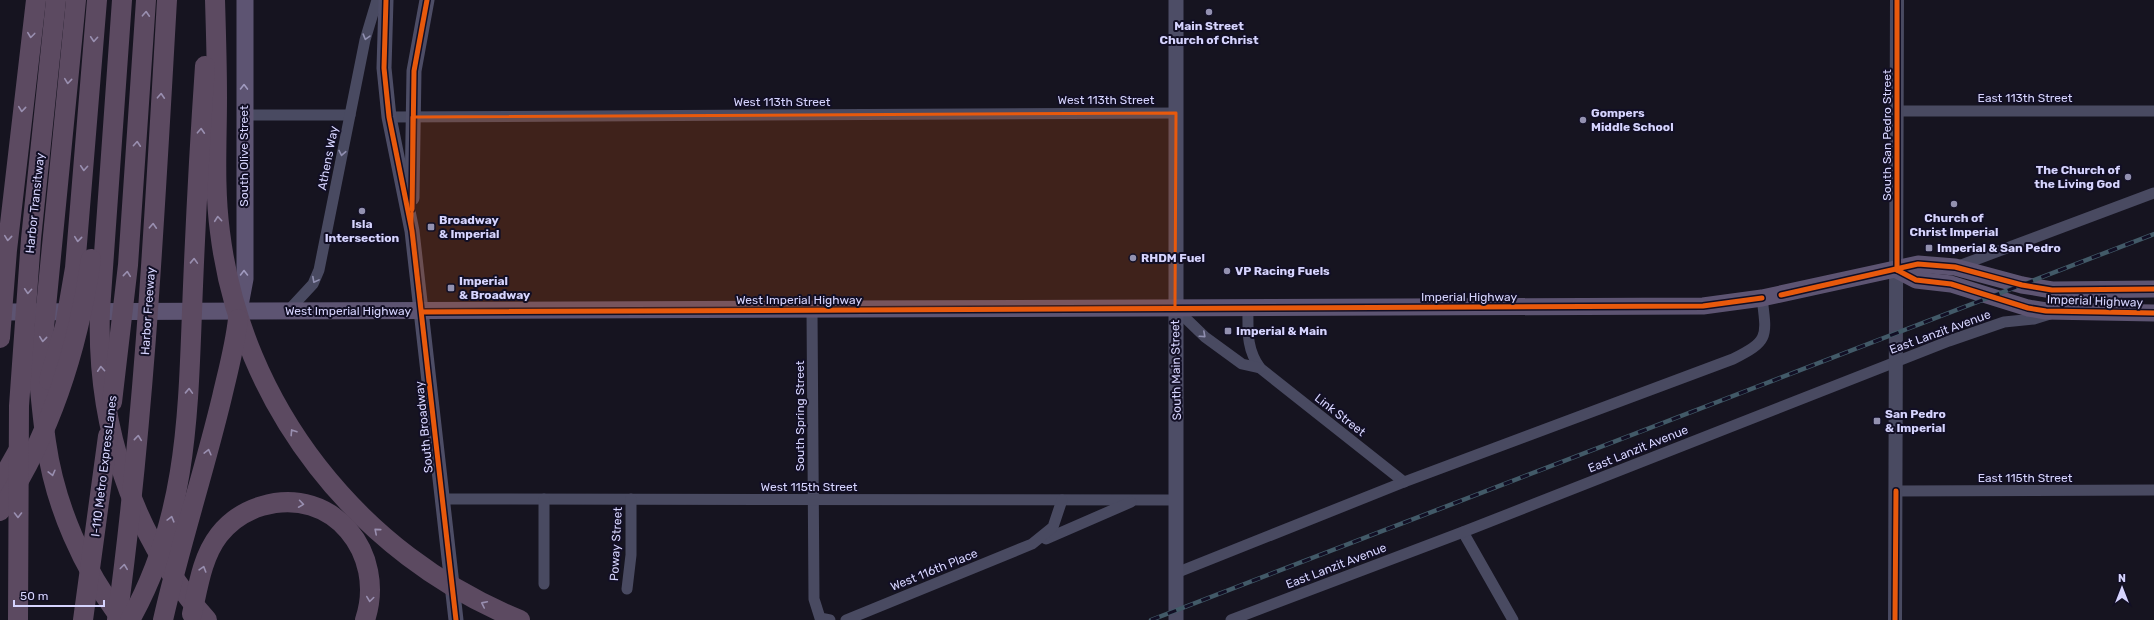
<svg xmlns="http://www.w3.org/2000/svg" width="2154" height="620" font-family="Rubik,sans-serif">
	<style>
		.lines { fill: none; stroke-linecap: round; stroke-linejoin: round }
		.minor { stroke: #494a61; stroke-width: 11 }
		.tertiary { stroke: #494a61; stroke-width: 14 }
		.secondary { stroke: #4d4d66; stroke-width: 15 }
		.primary { stroke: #5d5472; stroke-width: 17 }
		.motorway { stroke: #5c4a61; stroke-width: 20 }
		.rail-casing { stroke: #425a68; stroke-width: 4.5 }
		.rail { stroke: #120f25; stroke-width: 3; stroke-dasharray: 9; stroke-linecap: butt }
		.cycleway-casing { stroke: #120f25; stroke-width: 8 }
		.cycleway { stroke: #e8590c; stroke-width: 5 }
		.oneway { stroke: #998fb0 }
		.oneway2 { stroke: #908fb0 }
		.oneway3 { stroke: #a09abf }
		.marked { fill: #e8590c; fill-opacity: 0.2; stroke: #e8590c; stroke-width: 3; stroke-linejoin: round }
		.poi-dot { fill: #9391b0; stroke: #120f25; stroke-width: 1.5 }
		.labels { text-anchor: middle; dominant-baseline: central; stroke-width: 4; stroke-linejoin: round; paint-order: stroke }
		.poi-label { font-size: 12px; font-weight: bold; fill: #d6d4fe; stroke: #120f25; text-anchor: start }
		.street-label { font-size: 12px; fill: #d6d4fe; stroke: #120f25 }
	</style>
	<rect width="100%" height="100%" fill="#161420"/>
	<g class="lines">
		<!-- minor -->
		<g class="minor">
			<path d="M 1896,111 L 2154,111"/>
			<path d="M 244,115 L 350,115"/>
			<path d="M 389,117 L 1176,113"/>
			<path d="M 1956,267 L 2154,193"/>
			<path d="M 1248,307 C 1248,331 1246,348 1260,368 L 1404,482"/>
			<path d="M 1175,308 L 1205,337 L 1242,364 L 1260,368"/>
			<path d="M 812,310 L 814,599 L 820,618 L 830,620"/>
			<path d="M 288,311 L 313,284 L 319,270 L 365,40 L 377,0"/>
			<path d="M 1896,491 L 2154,490"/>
			<path d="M 442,499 L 1176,500"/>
			<path d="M 1463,532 L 1513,620"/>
			<path d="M 1046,539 L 1131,502"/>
			<path d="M 1176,573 L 1404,482 L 1733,359 C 1769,341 1767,337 1762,298"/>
			<path d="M 544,584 L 544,499"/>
			<path d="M 627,589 L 631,555 L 631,499"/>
			<path d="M 846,620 L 1032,544 L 1053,527 L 1062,500"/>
			<path d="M 1231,620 L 1463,532 L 1949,341 L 2004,322 L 2034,319 L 2050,314"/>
		</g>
		<!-- tertiary -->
		<path class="tertiary" d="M 1895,620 L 1897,0"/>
		<!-- secondary -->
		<g class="secondary">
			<path d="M 386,0 L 384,68 L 389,117 L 412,231 L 456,620"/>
			<path d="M 412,198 L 414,71 L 427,0"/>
			<path d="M 1176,620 L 1176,0"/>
		</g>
		<!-- primary -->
		<g class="primary">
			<path d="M 1897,270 L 1916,280 L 1951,284 L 2028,308 L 2046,311 L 2154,313"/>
			<path d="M 239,311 L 245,279 L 245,0"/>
			<path d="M 0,312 L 1703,306 L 1762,298 L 1918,264 L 1955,267 L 2022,285 L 2052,290 L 2154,289"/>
		</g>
		<!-- motorway -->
		<g class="motorway">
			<path d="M 76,0 L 39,379 C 41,400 43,421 46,442 C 55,506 83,569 122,620"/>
			<path d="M 122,0 L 100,310 C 96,423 131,535 207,620"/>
			<path d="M 215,0 C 216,32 217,65 217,97 C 217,143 214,187 220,232 C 241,405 359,555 520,620"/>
			<path d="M 0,338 L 7,250 L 36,0"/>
			<path d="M 49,380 L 65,326 L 75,268 L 97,0"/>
			<path d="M 112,402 L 128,265 L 146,0"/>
			<path d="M 0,483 L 18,451"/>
			<path d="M 0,511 C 51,435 78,349 91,259"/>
			<path d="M 192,614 C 198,587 202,557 219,535 C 230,521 245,511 262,506 C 333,485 387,554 365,620"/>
			<path d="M 18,620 L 19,406 L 31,239 L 56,0"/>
			<path d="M 83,620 L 108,436"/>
			<path d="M 117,620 C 145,414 155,207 167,0"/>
			<path d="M 130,620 C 190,513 188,404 193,286 C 196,213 200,139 205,66"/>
			<path d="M 163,620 C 180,545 204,472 222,397 C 228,371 235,346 238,319"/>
		</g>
		<defs>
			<path id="rail" d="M 1151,620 L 2154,234"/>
		</defs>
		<!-- rail casing -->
		<use href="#rail" class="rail-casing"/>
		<!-- rail -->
		<use href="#rail" class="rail"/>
		<defs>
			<g id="cycleway">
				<path d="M 386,0 L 384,68 L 389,117 L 412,231 L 456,620"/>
				<path d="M 1897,0 L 1897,270"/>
				<path d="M 412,209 L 414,71 L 427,0"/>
				<path d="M 1897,270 L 1916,280 L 1951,284 L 2028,308 L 2046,311 L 2154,313"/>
				<path d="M 1781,295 L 1918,264 L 1955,267 L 2022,285 L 2052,290 L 2154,289"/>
				<path d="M 422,312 L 1703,306 L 1762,298"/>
				<path d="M 1895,620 L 1896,491"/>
			</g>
		</defs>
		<!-- cycleway casing -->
		<use href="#cycleway" class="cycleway-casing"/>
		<!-- cycleway -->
		<use href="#cycleway" class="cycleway"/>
	</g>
	<!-- one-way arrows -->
	<defs><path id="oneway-chevron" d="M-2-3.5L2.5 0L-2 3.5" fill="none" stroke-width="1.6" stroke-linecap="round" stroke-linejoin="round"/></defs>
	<g class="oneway">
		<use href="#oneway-chevron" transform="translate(146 14) rotate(-87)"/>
		<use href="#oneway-chevron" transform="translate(31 35) rotate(97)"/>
		<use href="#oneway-chevron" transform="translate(94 39) rotate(94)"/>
		<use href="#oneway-chevron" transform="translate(68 81) rotate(96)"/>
		<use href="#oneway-chevron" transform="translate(161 96) rotate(-87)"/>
		<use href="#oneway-chevron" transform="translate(22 109) rotate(96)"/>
		<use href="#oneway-chevron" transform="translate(201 131) rotate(-87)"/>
		<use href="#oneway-chevron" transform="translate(137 144) rotate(-86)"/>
		<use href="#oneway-chevron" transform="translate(84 168) rotate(94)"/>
		<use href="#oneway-chevron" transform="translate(218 219) rotate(-95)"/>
		<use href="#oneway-chevron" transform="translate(153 226) rotate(-87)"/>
		<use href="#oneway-chevron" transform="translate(8 238) rotate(96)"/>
		<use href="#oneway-chevron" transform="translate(78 239) rotate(96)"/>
		<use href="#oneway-chevron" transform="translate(194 261) rotate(-88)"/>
		<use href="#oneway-chevron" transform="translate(127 274) rotate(-84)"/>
		<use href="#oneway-chevron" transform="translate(28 291) rotate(94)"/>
		<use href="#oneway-chevron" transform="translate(43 339) rotate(96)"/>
		<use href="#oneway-chevron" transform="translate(101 369) rotate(-94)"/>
		<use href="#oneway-chevron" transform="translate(189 391) rotate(-88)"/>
		<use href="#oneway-chevron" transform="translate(293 432) rotate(-123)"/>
		<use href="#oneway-chevron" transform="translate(138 438) rotate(-84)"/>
		<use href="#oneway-chevron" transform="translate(208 452) rotate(-76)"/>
		<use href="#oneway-chevron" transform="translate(52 473) rotate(76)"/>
		<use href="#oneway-chevron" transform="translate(301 504) rotate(8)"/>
		<use href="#oneway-chevron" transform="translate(18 515) rotate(90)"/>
		<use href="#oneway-chevron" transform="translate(171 519) rotate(-75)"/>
		<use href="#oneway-chevron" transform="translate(377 531) rotate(-139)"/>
		<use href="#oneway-chevron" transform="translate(124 567) rotate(-83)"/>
		<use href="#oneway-chevron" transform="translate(203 569) rotate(-73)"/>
		<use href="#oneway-chevron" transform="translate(370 599) rotate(98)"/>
		<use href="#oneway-chevron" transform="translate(484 604) rotate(-154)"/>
	</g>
	<g class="oneway2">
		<use href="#oneway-chevron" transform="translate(366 37) rotate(106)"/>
		<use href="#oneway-chevron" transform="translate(342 153) rotate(101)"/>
		<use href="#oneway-chevron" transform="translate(315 280) rotate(118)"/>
		<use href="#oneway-chevron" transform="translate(1203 335) rotate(42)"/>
	</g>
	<g class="oneway3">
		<use href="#oneway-chevron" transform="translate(244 87) rotate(-89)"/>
		<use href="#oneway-chevron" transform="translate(244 273) rotate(-90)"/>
	</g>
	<!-- marked area -->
	<path class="marked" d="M 1176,113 L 1175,308 L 422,312 L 412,231 L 412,117 Z"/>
	<!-- markers -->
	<g class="poi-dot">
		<circle cx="1209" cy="12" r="4"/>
		<circle cx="1583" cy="120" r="4"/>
		<circle cx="2128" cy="177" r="4"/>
		<circle cx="1954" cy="204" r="4"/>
		<circle cx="362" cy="211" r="4"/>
		<rect x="427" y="223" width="8" height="8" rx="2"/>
		<rect x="1925" y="244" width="8" height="8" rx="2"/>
		<circle cx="1133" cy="258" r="4"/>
		<circle cx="1227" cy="271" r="4"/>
		<rect x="447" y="284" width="8" height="8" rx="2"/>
		<rect x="1224" y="327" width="8" height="8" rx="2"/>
		<rect x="1873" y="417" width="8" height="8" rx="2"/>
	</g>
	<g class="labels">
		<!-- poi labels -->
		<g class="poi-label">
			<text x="1209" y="26" text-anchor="middle">Main Street<tspan x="1209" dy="14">Church of Christ</tspan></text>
			<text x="1591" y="113">Gompers<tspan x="1591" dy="14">Middle School</tspan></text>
			<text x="2120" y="170" text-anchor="end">The Church of<tspan x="2120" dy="14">the Living God</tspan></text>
			<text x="1954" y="218" text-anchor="middle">Church of<tspan x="1954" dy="14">Christ Imperial</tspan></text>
			<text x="439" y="220">Broadway<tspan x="439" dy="14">&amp; Imperial</tspan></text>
			<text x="362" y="224" text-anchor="middle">Isla<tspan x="362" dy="14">Intersection</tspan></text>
			<text x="1937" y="248">Imperial &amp; San Pedro</text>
			<text x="1141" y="258">RHDM Fuel</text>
			<text x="1235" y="271">VP Racing Fuels</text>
			<text x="459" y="281">Imperial<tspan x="459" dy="14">&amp; Broadway</tspan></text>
			<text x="1236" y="331">Imperial &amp; Main</text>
			<text x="1885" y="414">San Pedro<tspan x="1885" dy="14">&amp; Imperial</tspan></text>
		</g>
		<!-- street labels -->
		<g class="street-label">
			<text x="2025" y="98">East 113th Street</text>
			<text x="1106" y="100">West 113th Street</text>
			<text x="782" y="102">West 113th Street</text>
			<text transform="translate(1887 135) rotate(-90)">South San Pedro Street</text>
			<text transform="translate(244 156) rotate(-90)">South Olive Street</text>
			<text transform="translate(328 158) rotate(-79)">Athens Way</text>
			<text transform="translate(35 203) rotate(-84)">Harbor Transitway</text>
			<text x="1469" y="297">Imperial Highway</text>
			<text x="799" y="300">West Imperial Highway</text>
			<text transform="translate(2095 301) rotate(2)">Imperial Highway</text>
			<text transform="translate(148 311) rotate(-86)">Harbor Freeway</text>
			<text x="348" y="311">West Imperial Highway</text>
			<text transform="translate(1940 332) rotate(-20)">East Lanzit Avenue</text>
			<text transform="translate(1176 370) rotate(-91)">South Main Street</text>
			<text transform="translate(1340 415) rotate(38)">Link Street</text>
			<text transform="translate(800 416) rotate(-90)">South Spring Street</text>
			<text transform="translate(424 427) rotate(-96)">South Broadway</text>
			<text transform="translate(1638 449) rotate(-22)">East Lanzit Avenue</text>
			<text transform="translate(104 466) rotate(-83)">I-110 Metro ExpressLanes</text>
			<text x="2025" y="478">East 115th Street</text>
			<text x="809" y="487">West 115th Street</text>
			<text transform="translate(616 544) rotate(-87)">Poway Street</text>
			<text transform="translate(1336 566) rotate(-21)">East Lanzit Avenue</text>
			<text transform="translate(934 570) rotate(-22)">West 116th Place</text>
		</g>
	</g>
	<!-- north arrow -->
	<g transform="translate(2122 588)" stroke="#120f25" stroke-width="3" paint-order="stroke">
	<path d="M0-3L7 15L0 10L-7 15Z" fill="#d6d4fe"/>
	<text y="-6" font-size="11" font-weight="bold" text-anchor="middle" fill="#d6d4fe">N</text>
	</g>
	<!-- scale -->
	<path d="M14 600v6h90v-6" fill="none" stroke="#d6d4fe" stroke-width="2"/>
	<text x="20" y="600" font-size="12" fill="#d6d4fe" stroke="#120f25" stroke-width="3" paint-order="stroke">50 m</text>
</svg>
